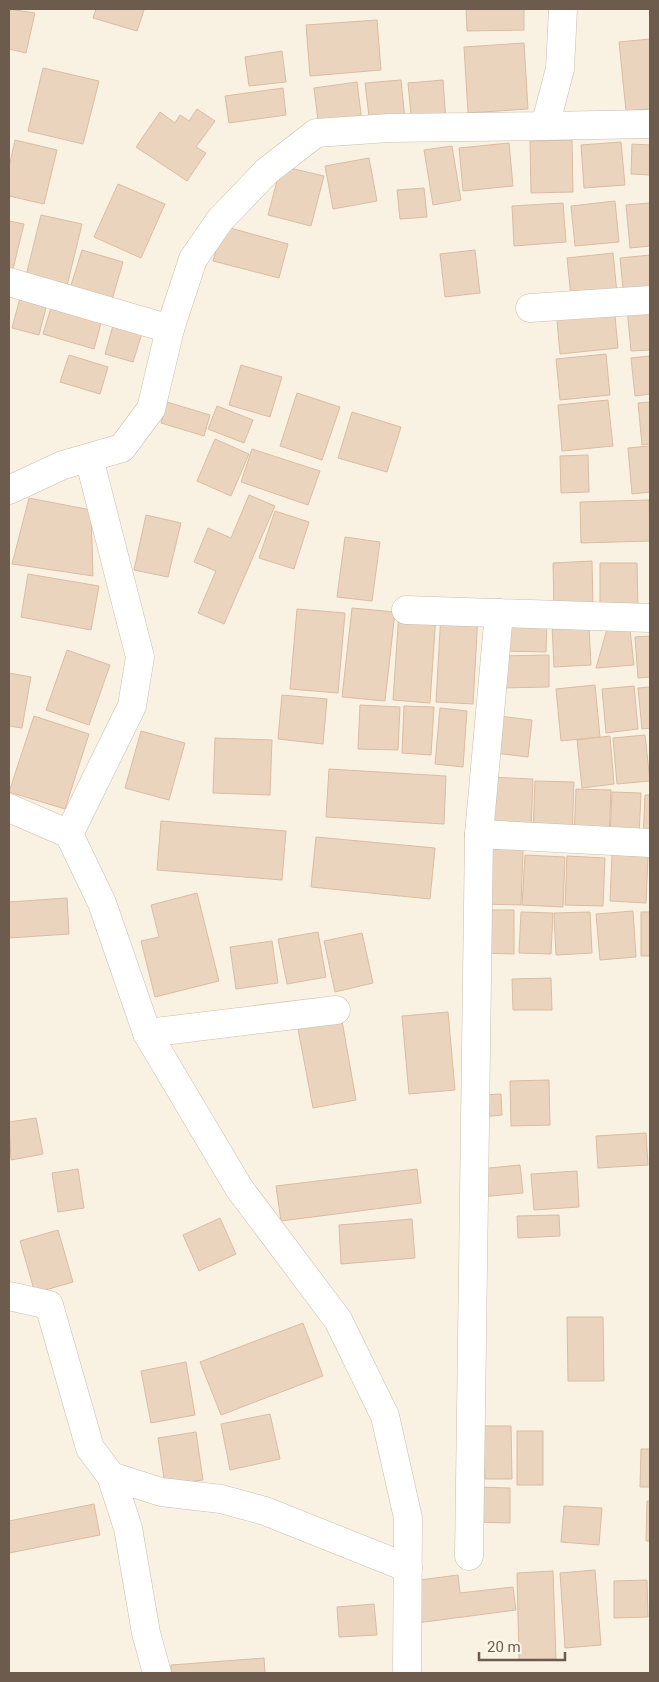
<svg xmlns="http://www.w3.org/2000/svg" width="659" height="1682" font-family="Roboto,sans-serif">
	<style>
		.building { fill: #ead4be; stroke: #dbbca1 }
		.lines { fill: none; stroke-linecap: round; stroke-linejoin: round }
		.minor-casing { stroke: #cabdae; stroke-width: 29 }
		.minor { stroke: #fff; stroke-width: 28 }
	</style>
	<rect width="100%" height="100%" fill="#f9f2e3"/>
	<!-- building -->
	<g class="building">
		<path d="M 9,9 L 35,13 L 26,53 L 9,49 Z"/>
		<path d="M 96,9 L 140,9 L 144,10 L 137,31 L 93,18 Z"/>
		<path d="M 466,9 L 524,9 L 524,30 L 467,31 Z"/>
		<path d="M 377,20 L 381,70 L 310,76 L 306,25 Z"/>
		<path d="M 650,39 L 650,109 L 626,111 L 619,42 Z"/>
		<path d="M 524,43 L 528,109 L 468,113 L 464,47 Z"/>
		<path d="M 282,51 L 286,82 L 249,86 L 245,57 Z"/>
		<path d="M 43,68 L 99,81 L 83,144 L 28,131 Z"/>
		<path d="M 401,80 L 405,120 L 370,125 L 365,83 Z"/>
		<path d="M 443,80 L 446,122 L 412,125 L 408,83 Z"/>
		<path d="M 357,82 L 362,122 L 319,128 L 314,88 Z"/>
		<path d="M 283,88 L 286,115 L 229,123 L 225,96 Z"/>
		<path d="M 197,109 L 215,121 L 196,147 L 206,153 L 187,181 L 136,147 L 160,112 L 175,123 L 180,115 L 189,121 Z"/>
		<path d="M 15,140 L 57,150 L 44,204 L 9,196 L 9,167 Z"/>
		<path d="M 572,140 L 573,192 L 531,193 L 530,141 Z"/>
		<path d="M 621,142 L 625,185 L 584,188 L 581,145 Z"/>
		<path d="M 509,143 L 513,186 L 463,191 L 459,148 Z"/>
		<path d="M 632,144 L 650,145 L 650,175 L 631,174 Z"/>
		<path d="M 452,146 L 461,200 L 433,205 L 424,150 Z"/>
		<path d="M 369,158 L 377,201 L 333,209 L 325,166 Z"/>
		<path d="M 281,166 L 324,176 L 311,226 L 268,215 Z"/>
		<path d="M 118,184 L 165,204 L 141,258 L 94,237 Z"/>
		<path d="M 424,188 L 427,217 L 400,219 L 397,190 Z"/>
		<path d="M 615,201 L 619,242 L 575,246 L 571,206 Z"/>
		<path d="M 563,203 L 566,242 L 514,246 L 512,206 Z"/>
		<path d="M 650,203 L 650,246 L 630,248 L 626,205 Z"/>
		<path d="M 41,215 L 82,224 L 65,294 L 24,284 Z"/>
		<path d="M 9,221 L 24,224 L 11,277 L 9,277 Z"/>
		<path d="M 223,226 L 288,244 L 279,278 L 213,261 Z"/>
		<path d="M 82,250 L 123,262 L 109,310 L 67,298 Z"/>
		<path d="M 475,250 L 480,293 L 445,297 L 440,254 Z"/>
		<path d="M 613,253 L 617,293 L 571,297 L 567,258 Z"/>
		<path d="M 650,255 L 650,296 L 624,299 L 620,258 Z"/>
		<path d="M 21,294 L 48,300 L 39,335 L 12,328 Z"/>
		<path d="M 53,301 L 103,316 L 94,349 L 43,334 Z"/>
		<path d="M 614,305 L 618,348 L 560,354 L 556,310 Z"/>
		<path d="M 650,305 L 650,350 L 631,351 L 627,308 Z"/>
		<path d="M 114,322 L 143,330 L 133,362 L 105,354 Z"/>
		<path d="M 606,354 L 610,395 L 560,400 L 556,359 Z"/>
		<path d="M 69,355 L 108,367 L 100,394 L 60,382 Z"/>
		<path d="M 650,356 L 650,394 L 635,396 L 631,358 Z"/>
		<path d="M 241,365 L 282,377 L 270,417 L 229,405 Z"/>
		<path d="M 297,393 L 340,407 L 322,460 L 280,446 Z"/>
		<path d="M 608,400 L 613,446 L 562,451 L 558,405 Z"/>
		<path d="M 167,402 L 210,415 L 204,436 L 161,423 Z"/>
		<path d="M 650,402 L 650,444 L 642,445 L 638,403 Z"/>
		<path d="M 217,406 L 253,420 L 244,443 L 208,429 Z"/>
		<path d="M 352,412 L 401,427 L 387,472 L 338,458 Z"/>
		<path d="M 215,439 L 249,454 L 231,496 L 197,481 Z"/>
		<path d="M 650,446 L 650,492 L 632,494 L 628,448 Z"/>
		<path d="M 252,449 L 320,471 L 308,505 L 241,482 Z"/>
		<path d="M 588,455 L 589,492 L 561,493 L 560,456 Z"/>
		<path d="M 249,495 L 275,506 L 224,624 L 198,613 L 216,571 L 194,562 L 208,528 L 231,538 Z"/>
		<path d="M 29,498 L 91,510 L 93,576 L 12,564 Z"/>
		<path d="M 649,500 L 650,541 L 581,543 L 580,502 Z"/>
		<path d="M 275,511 L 309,522 L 294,569 L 259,558 Z"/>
		<path d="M 146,515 L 181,523 L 168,577 L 134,570 Z"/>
		<path d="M 345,537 L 380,542 L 372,601 L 337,597 Z"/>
		<path d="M 592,561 L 593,608 L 554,609 L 553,563 Z"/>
		<path d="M 600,563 L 637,563 L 638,609 L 600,610 Z"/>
		<path d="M 28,574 L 99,586 L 91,630 L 21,617 Z"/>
		<path d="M 352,608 L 395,612 L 385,701 L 342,697 Z"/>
		<path d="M 297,609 L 345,613 L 338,693 L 290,689 Z"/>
		<path d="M 399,611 L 436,614 L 430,703 L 393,700 Z"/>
		<path d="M 441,613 L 478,615 L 473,704 L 436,702 Z"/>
		<path d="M 502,619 L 547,620 L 546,652 L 501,651 Z"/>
		<path d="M 552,626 L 589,628 L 591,665 L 554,667 Z"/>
		<path d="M 607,629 L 630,630 L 634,665 L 596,668 Z"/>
		<path d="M 650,636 L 650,677 L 638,678 L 635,637 Z"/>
		<path d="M 67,650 L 110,665 L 89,725 L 46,710 Z"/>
		<path d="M 549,655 L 549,687 L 500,688 L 499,656 Z"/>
		<path d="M 9,673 L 31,677 L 22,728 L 9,726 Z"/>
		<path d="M 595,685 L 600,737 L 561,741 L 556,689 Z"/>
		<path d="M 634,686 L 638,729 L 606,733 L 602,689 Z"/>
		<path d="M 650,687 L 650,728 L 642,729 L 638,688 Z"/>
		<path d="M 282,695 L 327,699 L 323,744 L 278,739 Z"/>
		<path d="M 360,705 L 400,707 L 398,750 L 358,749 Z"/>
		<path d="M 404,706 L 434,707 L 431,755 L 402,753 Z"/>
		<path d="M 440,708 L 467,711 L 463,767 L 435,764 Z"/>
		<path d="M 34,716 L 89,734 L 65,809 L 9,792 Z"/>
		<path d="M 499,716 L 532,720 L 528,757 L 495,753 Z"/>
		<path d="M 141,731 L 185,743 L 169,800 L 125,788 Z"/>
		<path d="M 645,735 L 650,781 L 617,784 L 613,738 Z"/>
		<path d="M 610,736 L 614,784 L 582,788 L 577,740 Z"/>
		<path d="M 215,738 L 272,740 L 270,795 L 213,793 Z"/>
		<path d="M 329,769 L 446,776 L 444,824 L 326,817 Z"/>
		<path d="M 488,777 L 533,779 L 531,832 L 485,831 Z"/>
		<path d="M 535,781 L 574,782 L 572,836 L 533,834 Z"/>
		<path d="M 576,789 L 611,790 L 609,838 L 574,836 Z"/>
		<path d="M 612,792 L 641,793 L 639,838 L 610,837 Z"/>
		<path d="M 645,795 L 650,795 L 650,839 L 643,839 Z"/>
		<path d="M 161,821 L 286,831 L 282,880 L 157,870 Z"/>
		<path d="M 316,837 L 435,848 L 430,899 L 311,887 Z"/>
		<path d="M 483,848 L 523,850 L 521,905 L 481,904 Z"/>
		<path d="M 612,854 L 648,856 L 646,903 L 610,901 Z"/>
		<path d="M 525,855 L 565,857 L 563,907 L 522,905 Z"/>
		<path d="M 567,856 L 605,858 L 603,906 L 565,905 Z"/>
		<path d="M 197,893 L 219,981 L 155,997 L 141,941 L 159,937 L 151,905 Z"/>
		<path d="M 67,898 L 69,934 L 9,938 L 9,902 Z"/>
		<path d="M 480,910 L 514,910 L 514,954 L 479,953 Z"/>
		<path d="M 633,911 L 636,957 L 600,960 L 596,914 Z"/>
		<path d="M 521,912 L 553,913 L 551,954 L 519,953 Z"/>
		<path d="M 590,912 L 592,953 L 556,955 L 554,913 Z"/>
		<rect x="641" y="912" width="9" height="44"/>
		<path d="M 318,932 L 326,977 L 287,984 L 278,939 Z"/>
		<path d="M 362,933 L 373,983 L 335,992 L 324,941 Z"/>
		<path d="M 272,941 L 278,983 L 236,989 L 230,947 Z"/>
		<path d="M 551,978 L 552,1010 L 513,1010 L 512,979 Z"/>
		<path d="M 448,1012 L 455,1090 L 409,1094 L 402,1016 Z"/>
		<path d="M 342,1021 L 356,1100 L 313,1108 L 298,1029 Z"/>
		<path d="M 549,1080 L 550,1125 L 511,1126 L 510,1081 Z"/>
		<path d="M 501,1094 L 502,1115 L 482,1117 L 481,1095 Z"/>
		<path d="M 36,1118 L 43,1154 L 11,1160 L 9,1122 Z"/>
		<path d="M 646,1133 L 648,1165 L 598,1168 L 596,1136 Z"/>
		<path d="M 520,1165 L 523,1193 L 481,1197 L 479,1169 Z"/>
		<path d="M 78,1169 L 84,1208 L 58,1212 L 52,1173 Z"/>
		<path d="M 417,1169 L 421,1203 L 281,1221 L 276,1186 Z"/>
		<path d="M 577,1171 L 579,1207 L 534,1210 L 531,1174 Z"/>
		<path d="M 559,1215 L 560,1236 L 518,1238 L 517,1216 Z"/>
		<path d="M 220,1218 L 236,1254 L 199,1271 L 183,1235 Z"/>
		<path d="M 412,1219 L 415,1258 L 341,1264 L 339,1225 Z"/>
		<path d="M 58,1230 L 73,1282 L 35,1293 L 20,1241 Z"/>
		<path d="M 567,1317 L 603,1317 L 604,1381 L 568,1381 Z"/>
		<path d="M 303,1323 L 323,1376 L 221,1415 L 200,1362 Z"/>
		<path d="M 186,1362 L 195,1415 L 151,1423 L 141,1371 Z"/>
		<path d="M 270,1414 L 280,1459 L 230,1470 L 221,1424 Z"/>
		<path d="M 483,1426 L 511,1426 L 512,1479 L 485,1479 Z"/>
		<rect x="517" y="1431" width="26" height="54"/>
		<path d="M 196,1432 L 203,1480 L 165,1485 L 158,1438 Z"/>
		<path d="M 641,1449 L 650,1449 L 650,1487 L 640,1487 Z"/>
		<path d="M 475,1487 L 510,1488 L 510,1523 L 474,1522 Z"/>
		<path d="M 647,1501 L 650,1501 L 650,1541 L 646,1541 Z"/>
		<path d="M 94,1504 L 100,1535 L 9,1553 L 9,1521 Z"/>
		<path d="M 564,1506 L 602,1508 L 599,1545 L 561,1542 Z"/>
		<path d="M 595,1570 L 601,1645 L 565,1648 L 560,1573 Z"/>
		<path d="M 553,1571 L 556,1659 L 519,1660 L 517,1573 Z"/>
		<path d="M 458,1575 L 460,1593 L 513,1587 L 516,1610 L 417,1623 L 412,1581 Z"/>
		<path d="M 647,1580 L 648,1617 L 614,1618 L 614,1581 Z"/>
		<path d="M 374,1604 L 377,1635 L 339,1637 L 337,1607 Z"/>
		<path d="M 264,1658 L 265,1673 L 171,1673 L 171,1665 Z"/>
	</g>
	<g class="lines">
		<defs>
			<g id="minor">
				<path d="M 545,126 L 650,124"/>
				<path d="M 9,282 L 170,329"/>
				<path d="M 530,308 L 650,300"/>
				<path d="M 9,490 L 63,465 L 122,448 L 151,409 L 170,329 L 193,259 L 220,220 L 267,171 L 316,133 L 389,128 L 545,126 L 560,69 L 563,9"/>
				<path d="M 406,610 L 650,618"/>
				<path d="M 9,808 L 69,834 L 102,903 L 147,1033 L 239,1188 L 338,1320 L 385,1416 L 408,1518 L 407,1673"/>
				<path d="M 69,834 L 132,706 L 140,657 L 89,458"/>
				<path d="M 479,834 L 650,843"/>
				<path d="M 147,1033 L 336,1010"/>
				<path d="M 9,1296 L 49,1305 L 90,1448 L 111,1476"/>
				<path d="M 469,1556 L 479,834 L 499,613"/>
				<path d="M 157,1673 L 146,1633 L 128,1528 L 111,1476 L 161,1492 L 221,1499 L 265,1511 L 408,1568"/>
			</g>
		</defs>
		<!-- minor casing -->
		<use href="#minor" class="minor-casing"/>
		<!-- minor -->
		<use href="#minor" class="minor"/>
	</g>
	<!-- border -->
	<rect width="659" height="1682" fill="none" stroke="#6d5b4d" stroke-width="20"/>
	<!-- scale -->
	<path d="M479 1652v8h86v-8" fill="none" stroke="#6d5b4d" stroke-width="2.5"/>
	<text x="487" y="1652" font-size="15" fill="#6d5b4d" stroke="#fcf6e8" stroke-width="4" paint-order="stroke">20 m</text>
</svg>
